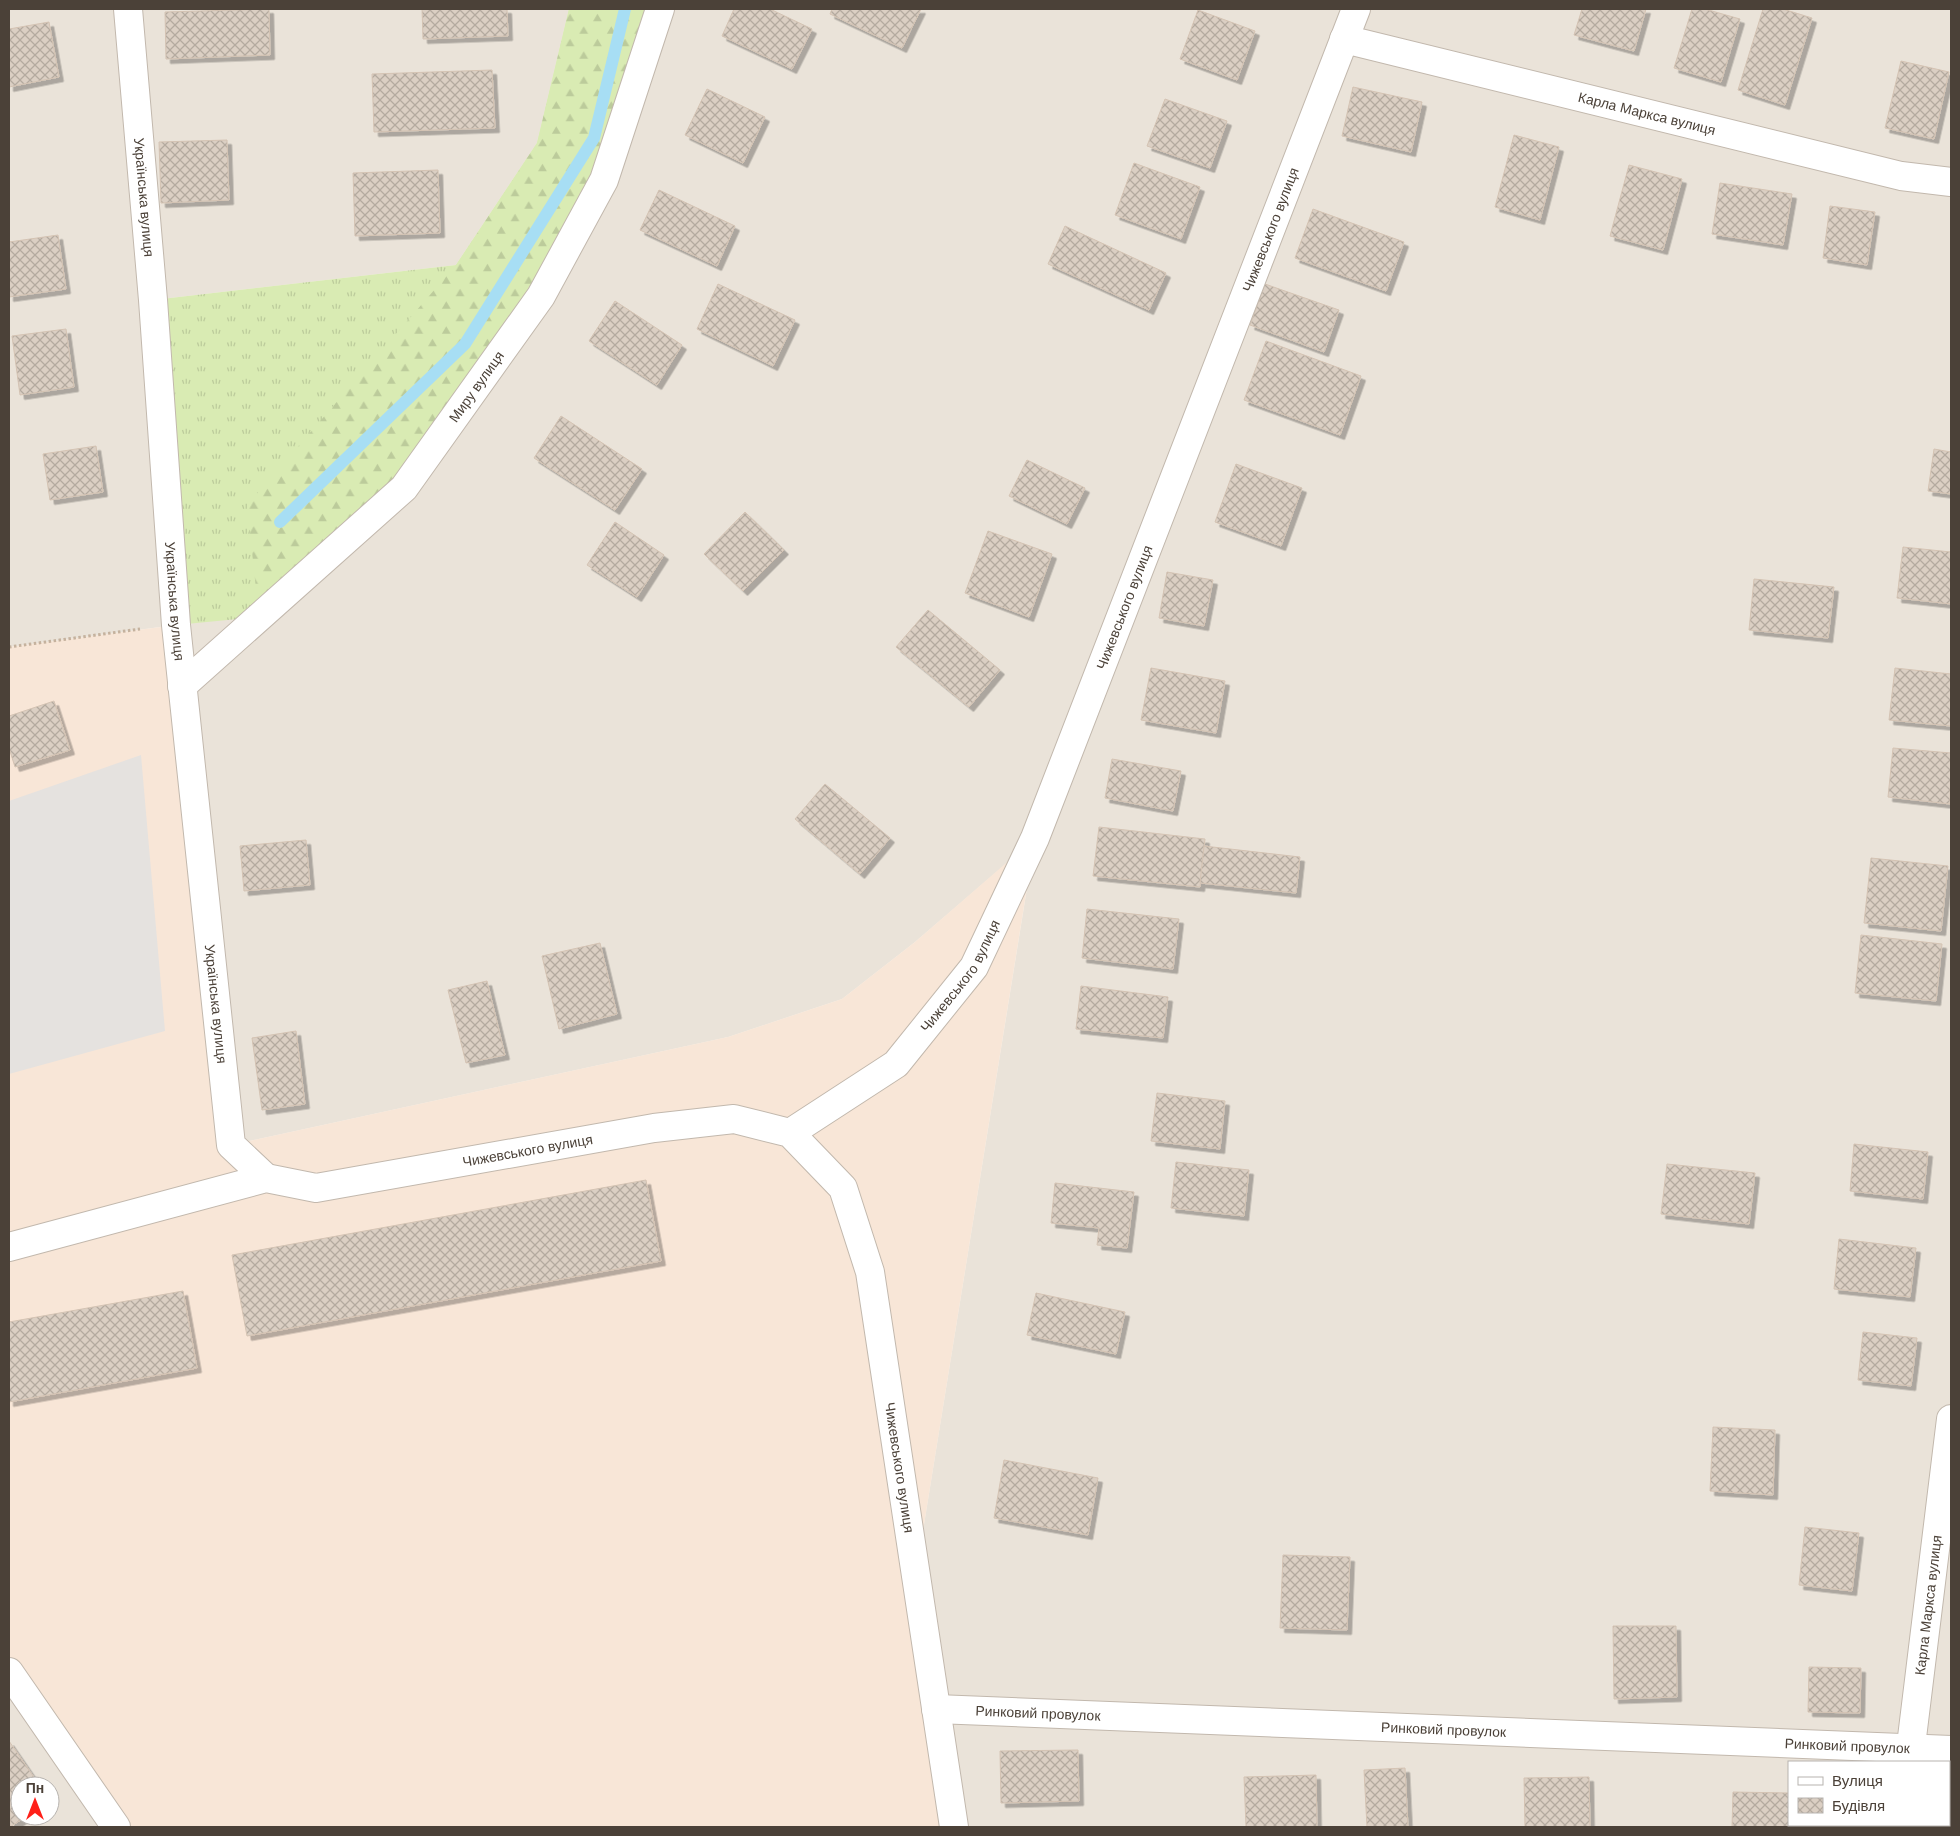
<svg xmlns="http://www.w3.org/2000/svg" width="1960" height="1836" font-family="Arial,sans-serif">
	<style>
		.residential { fill: #eae3d9; fill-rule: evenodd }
		.commercial { fill: #f8e6d7 }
		.grass { fill: url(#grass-tufts) }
		.forest { fill: url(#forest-firs) }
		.parking { fill: #e5e2df }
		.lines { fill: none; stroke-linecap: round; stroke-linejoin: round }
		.stream { stroke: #a7def4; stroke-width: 12 }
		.building { fill: url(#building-cross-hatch); stroke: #d4c3b3; filter: url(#shadow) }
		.minor-casing { stroke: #c2b8ad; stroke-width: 30 }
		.path { stroke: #c5b29e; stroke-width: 3; stroke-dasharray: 2.5 2.5; stroke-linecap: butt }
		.minor { stroke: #fff; stroke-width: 28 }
		.labels { text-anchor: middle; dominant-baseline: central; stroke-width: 4; stroke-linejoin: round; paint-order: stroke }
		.street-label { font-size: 14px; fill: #4b4138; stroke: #fff }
	</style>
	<defs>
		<pattern id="grass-tufts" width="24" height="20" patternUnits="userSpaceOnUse" patternTransform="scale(1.25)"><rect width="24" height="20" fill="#d9ebb3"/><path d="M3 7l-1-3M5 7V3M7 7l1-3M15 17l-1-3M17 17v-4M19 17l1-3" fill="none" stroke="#bccb9b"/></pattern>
		<pattern id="forest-firs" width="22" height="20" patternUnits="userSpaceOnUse" patternTransform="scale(1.25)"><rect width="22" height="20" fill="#d9ebb3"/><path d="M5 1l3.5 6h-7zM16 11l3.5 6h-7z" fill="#bccb9b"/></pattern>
		<pattern id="building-cross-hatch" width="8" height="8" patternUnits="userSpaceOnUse" patternTransform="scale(1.25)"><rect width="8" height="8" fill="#dbcfc3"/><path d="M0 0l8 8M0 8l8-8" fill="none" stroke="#b4aa9f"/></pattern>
		<filter id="shadow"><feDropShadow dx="4.5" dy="4.5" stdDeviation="0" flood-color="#0004"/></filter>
	</defs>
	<rect width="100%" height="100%" fill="#f6f1eb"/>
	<!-- residential -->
	<g class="residential">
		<path d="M 9,9 L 569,9 L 537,143 L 456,265 L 153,300 L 259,617 L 654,9 L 1951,9 L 1951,1827 L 954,1827 L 916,1574 L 1035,839 L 915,942 L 842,999 L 728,1037 L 231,1145 L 175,625 L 9,647 ZM 1789,1762 L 1949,1762 L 1949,1825 L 1789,1825 Z"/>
		<path d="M 9,1672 L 116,1827 L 9,1827 ZM 20,1786 L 50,1786 L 50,1816 L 20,1816 Z"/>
	</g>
	<!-- commercial -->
	<path class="commercial" d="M 176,625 L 231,1145 L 728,1037 L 842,999 L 915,942 L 1035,838 L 916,1574 L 954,1827 L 116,1827 L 9,1672 L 9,647 Z"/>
	<!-- grass -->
	<path class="grass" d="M 569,9 L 654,9 L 259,617 L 176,625 L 153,300 L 456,265 L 537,143 Z"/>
	<!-- forest -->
	<path class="forest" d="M 569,9 L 654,9 L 604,180 L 404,488 L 259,617 L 247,505 L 456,265 L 537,143 Z"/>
	<!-- parking -->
	<path class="parking" d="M 141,755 L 165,1031 L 9,1074 L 9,801 Z"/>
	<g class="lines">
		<!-- stream -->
		<path class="stream" d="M 280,522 L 465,344 L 594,138 L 625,9"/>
	</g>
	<!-- building -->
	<g class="building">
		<path d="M 269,9 L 270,55 L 166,59 L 165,12 Z"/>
		<path d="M 422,9 L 507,9 L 508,36 L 423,39 Z"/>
		<path d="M 734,9 L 770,9 L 812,29 L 792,69 L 722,36 Z"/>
		<path d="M 832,9 L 921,9 L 902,48 L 830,14 Z"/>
		<path d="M 1582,9 L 1646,9 L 1634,51 L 1574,35 Z"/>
		<path d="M 1692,9 L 1705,9 L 1740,19 L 1721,82 L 1674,68 Z"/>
		<path d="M 1763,9 L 1783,9 L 1812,18 L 1785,105 L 1738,90 Z"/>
		<path d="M 1198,10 L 1255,31 L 1237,80 L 1180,59 Z"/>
		<path d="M 49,22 L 59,77 L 9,87 L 9,29 Z"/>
		<path d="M 1901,61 L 1949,72 L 1934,139 L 1885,128 Z"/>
		<path d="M 492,70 L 495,128 L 374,132 L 372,74 Z"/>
		<path d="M 1353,87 L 1422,102 L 1411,152 L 1342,136 Z"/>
		<path d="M 707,89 L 765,117 L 743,163 L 685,135 Z"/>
		<path d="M 1165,99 L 1227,121 L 1210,168 L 1147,146 Z"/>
		<path d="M 1514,135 L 1559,147 L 1540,220 L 1495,207 Z"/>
		<path d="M 227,140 L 229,200 L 161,203 L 159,142 Z"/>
		<path d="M 1134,163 L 1200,187 L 1181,239 L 1115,215 Z"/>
		<path d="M 1629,165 L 1682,179 L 1663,250 L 1610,236 Z"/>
		<path d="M 438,170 L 440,233 L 355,236 L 353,173 Z"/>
		<path d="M 1720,183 L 1792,194 L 1783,245 L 1712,234 Z"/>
		<path d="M 659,190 L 735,226 L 717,266 L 640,230 Z"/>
		<path d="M 1830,206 L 1875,212 L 1867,265 L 1823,258 Z"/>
		<path d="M 1313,209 L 1404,242 L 1386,291 L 1295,258 Z"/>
		<path d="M 1065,226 L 1166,273 L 1149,310 L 1048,264 Z"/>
		<path d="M 58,235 L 66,289 L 9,297 L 9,242 Z"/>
		<path d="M 718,284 L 795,320 L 773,366 L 697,329 Z"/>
		<path d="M 1265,284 L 1339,310 L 1324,352 L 1250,325 Z"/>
		<path d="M 615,301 L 682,345 L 657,385 L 589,341 Z"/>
		<path d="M 66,329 L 74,387 L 20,395 L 12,336 Z"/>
		<path d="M 1266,341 L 1361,376 L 1340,435 L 1244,400 Z"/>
		<path d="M 561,416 L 642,469 L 615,510 L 534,458 Z"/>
		<path d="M 96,446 L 103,492 L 50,500 L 43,454 Z"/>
		<path d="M 1934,449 L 1951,452 L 1951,494 L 1928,491 Z"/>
		<path d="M 1027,460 L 1085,488 L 1067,524 L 1009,496 Z"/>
		<path d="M 1236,464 L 1302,488 L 1281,546 L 1215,522 Z"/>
		<path d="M 745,512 L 784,550 L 743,591 L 704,554 Z"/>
		<path d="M 615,522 L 664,555 L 637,597 L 587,565 Z"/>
		<path d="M 988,531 L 1052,554 L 1029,617 L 965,593 Z"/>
		<path d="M 1903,547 L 1951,552 L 1951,604 L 1897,598 Z"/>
		<path d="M 1167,572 L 1213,580 L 1204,626 L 1159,618 Z"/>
		<path d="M 1754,579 L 1834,587 L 1828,638 L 1749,630 Z"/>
		<path d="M 928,610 L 1000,670 L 969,707 L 896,647 Z"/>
		<path d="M 1151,668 L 1225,681 L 1216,733 L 1141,720 Z"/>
		<path d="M 1895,668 L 1951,674 L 1951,726 L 1889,720 Z"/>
		<path d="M 54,701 L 70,750 L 15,767 L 9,748 L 9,716 Z"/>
		<path d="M 1893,748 L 1951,753 L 1950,804 L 1888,797 Z"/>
		<path d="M 1112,759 L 1181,771 L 1173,811 L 1105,798 Z"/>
		<path d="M 825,784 L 890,838 L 860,874 L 795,819 Z"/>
		<path d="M 1099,827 L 1205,839 L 1200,887 L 1093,876 Z"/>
		<path d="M 306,840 L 310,885 L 244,891 L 240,846 Z"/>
		<path d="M 1204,846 L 1300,857 L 1296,893 L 1200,883 Z"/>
		<path d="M 1871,858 L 1948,866 L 1941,931 L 1864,923 Z"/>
		<path d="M 1087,909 L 1179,919 L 1173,969 L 1082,958 Z"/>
		<path d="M 1861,935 L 1942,944 L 1936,1001 L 1855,993 Z"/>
		<path d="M 600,943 L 617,1014 L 559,1029 L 542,956 Z"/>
		<path d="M 487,981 L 505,1055 L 466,1063 L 448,990 Z"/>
		<path d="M 1081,986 L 1168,997 L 1163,1038 L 1076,1029 Z"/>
		<path d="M 296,1031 L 305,1104 L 262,1110 L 252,1038 Z"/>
		<path d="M 1157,1093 L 1225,1101 L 1220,1149 L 1151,1141 Z"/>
		<path d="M 1854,1144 L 1928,1152 L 1923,1199 L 1850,1191 Z"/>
		<path d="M 1176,1162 L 1249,1170 L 1244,1216 L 1171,1208 Z"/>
		<path d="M 1667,1164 L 1755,1173 L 1749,1224 L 1661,1214 Z"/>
		<path d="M 646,1180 L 661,1261 L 247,1336 L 232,1255 Z"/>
		<path d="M 1055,1183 L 1134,1192 L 1127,1248 L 1097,1245 L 1099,1228 L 1051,1223 Z"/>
		<path d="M 1839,1239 L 1916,1248 L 1910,1297 L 1834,1289 Z"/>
		<path d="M 183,1291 L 197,1368 L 9,1402 L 9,1322 Z"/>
		<path d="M 1036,1293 L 1125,1312 L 1116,1354 L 1027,1335 Z"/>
		<path d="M 1863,1332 L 1917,1338 L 1911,1386 L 1858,1380 Z"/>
		<path d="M 1713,1427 L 1775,1430 L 1773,1495 L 1710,1491 Z"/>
		<path d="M 1004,1460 L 1098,1478 L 1088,1535 L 994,1518 Z"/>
		<path d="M 1805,1527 L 1859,1533 L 1852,1591 L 1799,1585 Z"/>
		<path d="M 1283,1555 L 1350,1557 L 1347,1630 L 1280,1628 Z"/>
		<path d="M 1613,1626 L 1676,1626 L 1677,1697 L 1614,1699 Z"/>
		<path d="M 1809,1667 L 1861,1668 L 1860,1713 L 1808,1712 Z"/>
		<path d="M 9,1741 L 40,1786 L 20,1786 L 20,1816 L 27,1816 L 10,1827 Z"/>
		<path d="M 1078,1750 L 1079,1801 L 1001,1803 L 1000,1751 Z"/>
		<path d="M 1405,1768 L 1408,1827 L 1367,1827 L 1364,1770 Z"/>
		<path d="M 1316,1775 L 1317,1827 L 1246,1827 L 1244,1777 Z"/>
		<path d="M 1589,1777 L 1590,1827 L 1525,1827 L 1524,1778 Z"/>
		<path d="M 1733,1792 L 1789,1793 L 1789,1825 L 1838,1825 L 1838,1827 L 1732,1827 Z"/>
		<path d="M 1949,1792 L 1951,1792 L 1951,1827 L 1934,1827 L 1934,1825 L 1949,1825 Z"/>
	</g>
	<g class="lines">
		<defs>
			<g id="minor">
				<path id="s1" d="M 128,9 L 153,300 L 176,625 L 231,1145 L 266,1178"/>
				<path id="s2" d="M 1344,39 L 1901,176 L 1951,182"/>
				<path id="s3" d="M 182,686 L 404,488 L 541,296 L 604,180 L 660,9"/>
				<path id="s4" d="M 790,1133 L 896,1064 L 974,967 L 1035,838 L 1356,9"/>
				<path id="s5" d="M 9,1247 L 266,1178 L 316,1188 L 654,1128 L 734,1119 L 790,1133 L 843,1188 L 870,1272 L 954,1827"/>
				<path d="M 9,1672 L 116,1827"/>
				<path id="s6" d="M 936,1709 L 1951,1750"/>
				<path id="s7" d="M 1909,1762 L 1951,1419"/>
				<path d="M 1899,1827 L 1899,1825"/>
			</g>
		</defs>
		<!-- minor casing -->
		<use href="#minor" class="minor-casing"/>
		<!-- path -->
		<path class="path" d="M 9,647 L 140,629"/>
		<!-- minor -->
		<use href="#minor" class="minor"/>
	</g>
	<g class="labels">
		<!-- street labels -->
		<g class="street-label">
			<text stroke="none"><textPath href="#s2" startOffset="312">Карла Маркса вулиця</textPath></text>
			<text stroke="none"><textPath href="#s1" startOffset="189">Українська вулиця</textPath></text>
			<text stroke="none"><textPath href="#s4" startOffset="1046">Чижевського вулиця</textPath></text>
			<text stroke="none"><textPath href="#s3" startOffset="422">Миру вулиця</textPath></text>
			<text stroke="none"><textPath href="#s1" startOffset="594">Українська вулиця</textPath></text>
			<text stroke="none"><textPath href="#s4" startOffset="641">Чижевського вулиця</textPath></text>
			<text stroke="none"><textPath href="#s4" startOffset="236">Чижевського вулиця</textPath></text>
			<text stroke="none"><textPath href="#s1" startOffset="999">Українська вулиця</textPath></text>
			<text stroke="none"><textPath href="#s5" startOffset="532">Чижевського вулиця</textPath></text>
			<text stroke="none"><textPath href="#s5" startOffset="1161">Чижевського вулиця</textPath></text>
			<text stroke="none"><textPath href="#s7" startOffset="158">Карла Маркса вулиця</textPath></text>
			<text stroke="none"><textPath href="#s6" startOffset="102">Ринковий провулок</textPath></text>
			<text stroke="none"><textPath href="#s6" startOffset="508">Ринковий провулок</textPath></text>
			<text stroke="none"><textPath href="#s6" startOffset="912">Ринковий провулок</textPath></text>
		</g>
	</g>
	<!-- border -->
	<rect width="1960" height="1836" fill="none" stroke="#4b4138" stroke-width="20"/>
	<!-- legend -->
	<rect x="1788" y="1761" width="162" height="65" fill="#ffffff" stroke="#b7b3af"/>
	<rect x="1798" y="1777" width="25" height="8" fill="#ffffff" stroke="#b7b3af"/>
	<text x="1832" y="1786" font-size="15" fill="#4b4138">Вулиця</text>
	<rect x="1798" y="1798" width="25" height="15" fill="url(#building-cross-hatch)" stroke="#b7b3af"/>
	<text x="1832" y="1811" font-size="15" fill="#4b4138">Будівля</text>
	<!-- north arrow -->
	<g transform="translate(35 1801)"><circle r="24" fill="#ffffff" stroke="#b7b3af"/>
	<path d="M0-4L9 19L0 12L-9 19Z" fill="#ff2019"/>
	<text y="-8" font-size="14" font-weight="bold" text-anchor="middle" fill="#4b4138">Пн</text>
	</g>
</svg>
